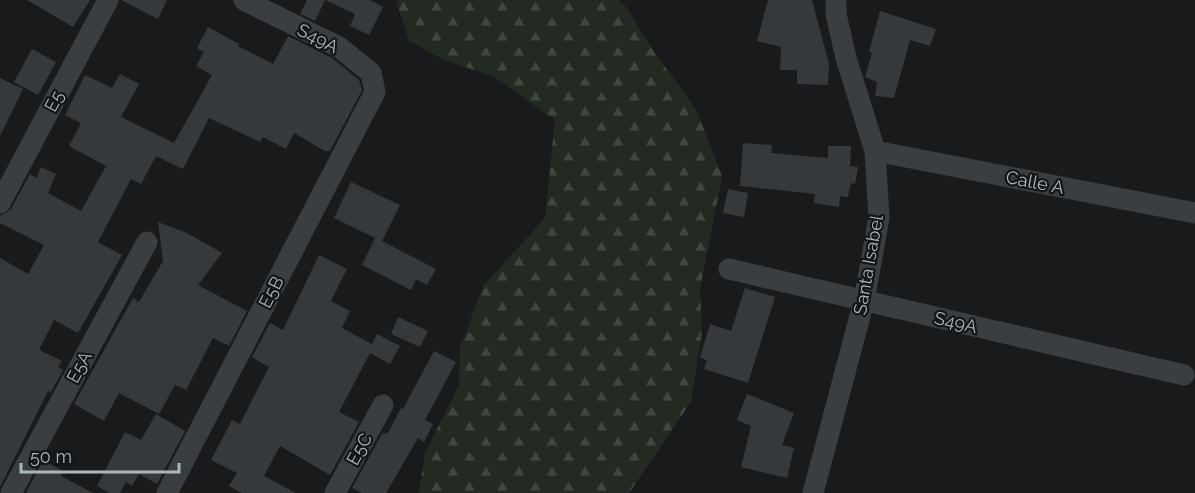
<svg xmlns="http://www.w3.org/2000/svg" width="1195" height="493" font-family="Raleway,sans-serif">
	<style>
		.forest { fill: url(#forest-firs) }
		.building { fill: #36393b }
		.lines { fill: none; stroke-linecap: round; stroke-linejoin: round }
		.minor { stroke: #3a3e41; stroke-width: 21 }
		.labels { text-anchor: middle; dominant-baseline: central; stroke-width: 4.5; stroke-linejoin: round; paint-order: stroke }
		.street-label { font-size: 18px; fill: #abb7bc; stroke: #141517 }
	</style>
	<defs>
		<pattern id="forest-firs" width="22" height="20" patternUnits="userSpaceOnUse" patternTransform="scale(1.5)"><rect width="22" height="20" fill="#232a21"/><path d="M5 1l3.5 6h-7zM16 11l3.5 6h-7z" fill="#40473f"/></pattern>
	</defs>
	<rect width="100%" height="100%" fill="#191a1c"/>
	<!-- forest -->
	<path class="forest" d="M 396,0 L 618,0 L 627,8 L 652,49 L 696,109 L 722,176 L 700,289 L 702,332 L 691,402 L 629,493 L 419,493 L 425,453 L 459,385 L 460,348 L 483,286 L 545,218 L 555,120 L 493,76 L 444,60 L 409,41 Z"/>
	<!-- building -->
	<g class="building">
		<path d="M 27,0 L 90,0 L 73,27 Z"/>
		<path d="M 121,0 L 167,0 L 158,19 Z"/>
		<path d="M 307,0 L 370,0 L 383,7 L 369,35 L 350,26 L 355,14 L 325,0 L 315,21 L 300,14 Z"/>
		<path d="M 768,0 L 812,0 L 829,64 L 828,85 L 797,84 L 797,70 L 780,70 L 781,47 L 757,41 Z"/>
		<path d="M 880,11 L 936,29 L 930,46 L 910,40 L 894,98 L 875,96 L 877,82 L 865,77 L 872,53 L 869,52 Z"/>
		<path d="M 208,27 L 239,44 L 238,46 L 273,64 L 288,36 L 332,58 L 359,80 L 362,90 L 330,151 L 325,151 L 294,133 L 286,149 L 263,137 L 260,142 L 209,118 L 183,169 L 156,156 L 141,184 L 131,179 L 98,242 L 122,255 L 78,333 L 54,320 L 39,350 L 62,361 L 58,367 L 63,370 L 51,392 L 48,391 L 0,487 L 0,258 L 28,274 L 44,245 L 0,223 L 0,216 L 11,209 L 30,174 L 36,178 L 41,167 L 56,174 L 48,193 L 81,211 L 106,166 L 69,146 L 81,123 L 65,115 L 85,75 L 112,88 L 120,74 L 139,84 L 121,117 L 174,143 L 212,75 L 196,66 L 204,52 L 197,48 Z"/>
		<path d="M 32,49 L 56,62 L 38,95 L 14,82 Z"/>
		<path d="M 0,78 L 23,89 L 0,136 Z"/>
		<path d="M 743,143 L 772,145 L 771,153 L 828,158 L 828,146 L 851,146 L 850,166 L 858,167 L 855,184 L 851,183 L 848,197 L 840,196 L 839,207 L 814,203 L 815,194 L 740,186 Z"/>
		<path d="M 351,182 L 400,205 L 382,241 L 436,269 L 427,285 L 416,279 L 411,290 L 362,265 L 375,238 L 334,218 Z"/>
		<path d="M 728,189 L 748,193 L 744,217 L 723,213 Z"/>
		<path d="M 158,222 L 187,233 L 222,253 L 198,285 L 247,311 L 229,346 L 213,338 L 186,390 L 175,385 L 159,414 L 119,393 L 104,421 L 74,404 L 133,298 L 139,302 L 163,261 Z"/>
		<path d="M 319,255 L 347,269 L 331,301 L 350,311 L 342,328 L 372,344 L 377,334 L 400,346 L 390,364 L 370,353 L 339,412 L 359,422 L 330,475 L 280,446 L 264,476 L 296,493 L 242,493 L 229,486 L 237,473 L 211,460 L 232,420 L 240,424 L 269,367 L 252,357 L 270,323 L 283,330 Z"/>
		<path d="M 745,288 L 775,297 L 748,383 L 704,369 L 707,360 L 700,358 L 710,324 L 731,331 Z"/>
		<path d="M 398,317 L 428,331 L 420,347 L 391,334 Z"/>
		<path d="M 434,351 L 456,362 L 425,420 L 433,424 L 424,442 L 418,438 L 386,493 L 362,493 L 352,488 L 382,434 L 388,433 L 401,408 L 403,409 Z"/>
		<path d="M 747,394 L 794,413 L 782,445 L 794,448 L 787,478 L 741,467 L 751,426 L 737,420 Z"/>
		<path d="M 156,414 L 185,431 L 157,484 L 139,474 L 132,486 L 126,482 L 120,493 L 110,493 L 97,486 L 125,432 L 141,440 Z"/>
		<path d="M 43,460 L 63,471 L 61,476 L 93,493 L 26,493 Z"/>
	</g>
	<g class="lines">
		<!-- minor -->
		<g class="minor">
			<path d="M 875,151 L 1195,213"/>
			<path d="M 0,203 L 108,0"/>
			<path d="M 729,269 L 1184,375"/>
			<path d="M 11,493 L 147,242"/>
			<path d="M 167,493 L 375,92 L 371,73 L 339,47 L 244,0"/>
			<path d="M 335,493 L 383,405"/>
			<path d="M 813,493 L 864,301 L 879,218 L 875,151 L 846,58 L 836,14 L 836,0"/>
		</g>
	</g>
	<g class="labels">
		<!-- street labels -->
		<g class="street-label">
			<text transform="translate(318 38) rotate(27)">S49A</text>
			<text transform="translate(54 101) rotate(-62)">E5</text>
			<text transform="translate(1035 182) rotate(11)">Calle A</text>
			<text transform="translate(868 265) rotate(-80)">Santa Isabel</text>
			<text transform="translate(271 292) rotate(-63)">E5B</text>
			<text transform="translate(956 322) rotate(13)">S49A</text>
			<text transform="translate(79 367) rotate(-62)">E5A</text>
			<text transform="translate(359 449) rotate(-61)">E5C</text>
		</g>
	</g>
	<!-- scale -->
	<path d="M21 463v9h158v-9" fill="none" stroke="#abb7bc" stroke-width="3"/>
	<text x="30" y="463" font-size="18" fill="#abb7bc" stroke="#141517" stroke-width="4.5" paint-order="stroke">50 m</text>
</svg>
